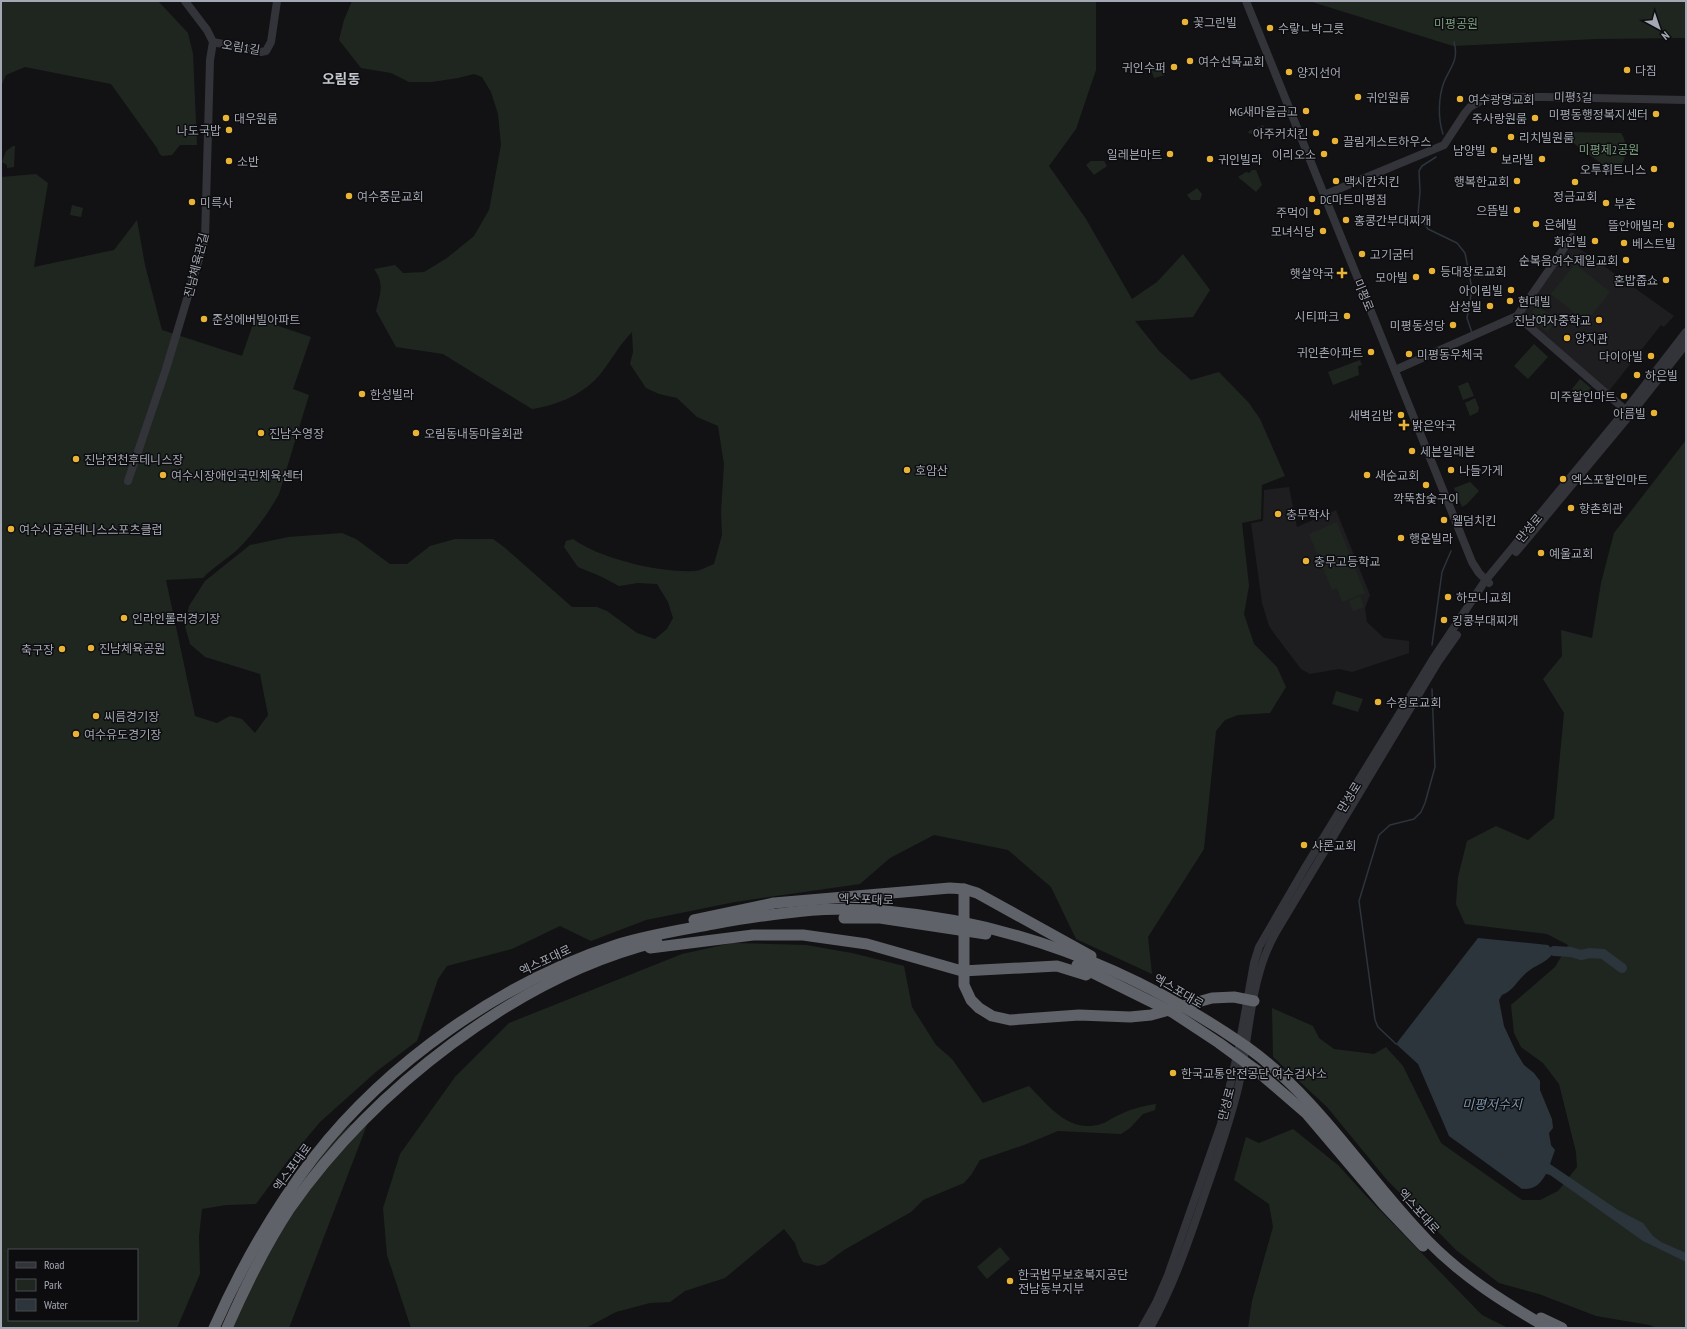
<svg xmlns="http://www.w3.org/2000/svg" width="1687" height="1329" font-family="'PT Sans Narrow','Noto Sans KR',sans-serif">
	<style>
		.built { fill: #1e1e21 }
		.green { fill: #1f2620; fill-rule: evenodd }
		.water { fill: #2c343c }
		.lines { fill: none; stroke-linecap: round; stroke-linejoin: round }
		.stream { stroke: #2c343c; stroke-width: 1.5 }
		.river { stroke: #2c343c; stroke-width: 10 }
		.minor { stroke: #333439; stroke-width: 8 }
		.highway { stroke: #606269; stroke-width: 11 }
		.poi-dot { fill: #e9b335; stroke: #0d0d0f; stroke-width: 1.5 }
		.labels { text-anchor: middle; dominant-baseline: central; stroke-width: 3; stroke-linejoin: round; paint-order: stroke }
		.poi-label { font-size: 12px; fill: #a4a8b4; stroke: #0d0d0f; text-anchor: start }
		.park-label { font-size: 12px; fill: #7c9e7f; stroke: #0d0d0f }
		.street-label { font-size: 12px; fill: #a4a8b4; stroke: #0d0d0f }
		.water-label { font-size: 13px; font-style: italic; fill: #7c95ae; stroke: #0d0d0f }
		.quarter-label { font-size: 14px; font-weight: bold; fill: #c5c8d0; stroke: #0d0d0f }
	</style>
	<rect width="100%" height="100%" fill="#121214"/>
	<!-- built -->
	<g class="built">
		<path d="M 1573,244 L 1674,316 L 1664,327 L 1661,325 L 1609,391 L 1521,315 Z"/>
		<path d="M 1289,487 L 1297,527 L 1336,510 L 1370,595 L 1365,608 L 1367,622 L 1384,638 L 1409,641 L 1409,653 L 1352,672 L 1339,669 L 1310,674 L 1301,669 L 1276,636 L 1269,626 L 1262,603 L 1251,523 L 1263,521 L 1264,490 Z"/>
	</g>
	<!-- green -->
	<g class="green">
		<path d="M 1,1 L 158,1 L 188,33 L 193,54 L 197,145 L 180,145 L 172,155 L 162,156 L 159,153 L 157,148 L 111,84 L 25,67 L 6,75 L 1,86 Z"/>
		<path d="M 352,1 L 1096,1 L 1096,70 L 1076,129 L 1049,166 L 1086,219 L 1132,299 L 1157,282 L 1183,254 L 1210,290 L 1193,317 L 1135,321 L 1159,351 L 1191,380 L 1219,372 L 1249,403 L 1260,419 L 1285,476 L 1262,485 L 1261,519 L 1242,523 L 1249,586 L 1244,614 L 1254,644 L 1277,667 L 1286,687 L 1270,713 L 1238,715 L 1225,720 L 1216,731 L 1204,849 L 1148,937 L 1152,974 L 1076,939 L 1051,887 L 1008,850 L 934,835 L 890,858 L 860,884 L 735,902 L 646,920 L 591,941 L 560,926 L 512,949 L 447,966 L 438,979 L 417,1041 L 377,1071 L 320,1122 L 289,1159 L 256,1204 L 226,1205 L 202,1209 L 199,1236 L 200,1274 L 177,1328 L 1,1328 L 1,177 L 36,174 L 48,183 L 34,267 L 114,250 L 137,220 L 145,265 L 162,330 L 242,356 L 255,318 L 311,337 L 293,389 L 309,395 L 279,494 C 268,514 253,534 237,550 C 226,560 213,567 203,578 L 166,580 L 195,716 L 217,723 L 230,716 L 242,719 L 255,733 L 268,715 L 260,674 L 205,657 L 190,644 L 185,626 L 189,606 L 205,581 L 250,545 L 288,537 L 342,533 L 356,539 L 390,564 L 407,564 L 430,546 L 455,539 L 493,539 L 504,547 L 572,607 L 597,607 L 607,611 L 637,633 L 655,639 L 667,629 L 673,618 L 668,602 L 657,584 L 638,583 L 619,586 L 600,576 L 578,567 L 564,547 L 566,541 L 573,539 C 601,559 660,573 694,571 C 701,571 708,566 714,564 L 722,535 L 721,512 L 724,464 L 718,426 L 697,417 L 677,398 L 659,394 L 646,388 L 630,364 L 633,352 L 632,332 C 620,344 612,359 602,372 C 585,394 558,405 532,409 L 443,354 L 396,347 L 376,311 C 380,294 385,284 374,269 L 395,265 L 403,273 L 424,272 L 447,258 L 474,236 L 489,210 L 501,145 L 498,114 L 491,92 L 482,77 L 474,74 L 458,78 L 432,82 L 409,82 L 391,73 L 361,68 L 339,40 L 344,20 ZM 9,1250 L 137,1250 L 137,1320 L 9,1320 Z"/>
		<path d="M 1309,1 L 1686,1 L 1686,38 L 1596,39 L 1453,46 Z"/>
		<path d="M 1162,65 L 1165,75 L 1154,78 L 1151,69 Z"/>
		<path d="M 1263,125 L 1264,127 L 1255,134 L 1248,133 L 1249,131 Z"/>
		<path d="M 1567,132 L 1621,133 C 1629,144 1627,166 1613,172 L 1565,137 L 1564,134 Z"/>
		<path d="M 13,146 L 15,146 L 14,167 L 7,168 L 7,165 L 2,162 L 6,151 Z"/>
		<path d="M 1091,161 L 1104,161 L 1107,166 L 1094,175 L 1086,165 Z"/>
		<path d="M 1252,170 L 1256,170 L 1262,185 L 1256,192 L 1238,177 L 1246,172 L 1249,173 Z"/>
		<path d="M 1197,188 L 1202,194 L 1200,200 L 1191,200 L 1187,195 Z"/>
		<path d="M 72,205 L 83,208 L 81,217 L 70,215 Z"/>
		<path d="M 1575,264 L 1610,292 L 1586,322 L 1551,294 Z"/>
		<path d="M 1538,305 L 1556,321 L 1547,332 L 1529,316 Z"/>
		<path d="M 1534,344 L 1548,357 L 1528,379 L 1514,366 Z"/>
		<path d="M 1360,360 L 1362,365 L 1358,366 L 1359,375 L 1333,385 L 1328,372 Z"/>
		<path d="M 1580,379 L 1591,388 L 1582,398 L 1572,389 Z"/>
		<path d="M 1468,382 L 1474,396 L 1463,400 L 1458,386 Z"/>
		<path d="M 1475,398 L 1479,408 L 1478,412 L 1470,416 L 1465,403 Z"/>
		<path d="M 1686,440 L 1686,1328 L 1658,1328 L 1649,1325 L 1596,1316 L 1539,1294 L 1499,1283 L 1456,1250 L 1387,1180 L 1327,1107 L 1273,1057 L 1272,1008 L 1313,1026 L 1319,1038 L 1334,1049 L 1374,1054 L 1386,1047 L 1403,1066 L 1441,1143 L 1522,1200 L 1540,1200 L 1558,1191 L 1577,1167 L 1576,1152 L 1559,1084 L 1543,1063 L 1521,1047 L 1514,1033 L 1511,1005 L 1555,967 L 1568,945 L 1547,934 L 1465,924 L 1456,904 L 1458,877 L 1467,841 L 1496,826 L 1528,840 L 1554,818 L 1564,713 L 1543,679 L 1562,656 L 1561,630 L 1592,638 L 1601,583 L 1614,533 Z"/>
		<path d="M 1470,482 L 1479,491 L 1467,504 L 1462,507 L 1454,488 Z"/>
		<path d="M 1337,522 L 1365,593 L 1342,602 L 1337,588 L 1332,590 L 1309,534 Z"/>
		<path d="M 1360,596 L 1364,607 L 1353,611 L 1349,601 Z"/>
		<path d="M 1336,691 L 1363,699 L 1358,712 L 1332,704 Z"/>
		<path d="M 732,943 L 806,945 L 852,953 L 904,966 L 912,1007 L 936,1045 L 952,1059 L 983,1103 L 1029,1086 C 1049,1106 1069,1134 1101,1124 C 1106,1123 1110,1119 1115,1117 C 1128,1110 1141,1106 1156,1104 L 1155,1110 L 1143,1114 L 1130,1128 L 1121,1134 L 1058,1131 L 1024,1145 L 980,1160 L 971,1175 L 964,1183 L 923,1200 L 911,1212 L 844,1250 L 825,1264 L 818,1266 L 803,1262 L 799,1255 L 795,1243 L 784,1229 L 725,1278 L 685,1291 L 670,1302 L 650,1303 L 616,1312 L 586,1328 L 411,1328 L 387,1255 L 383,1208 L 400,1154 L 455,1077 L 509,1023 L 682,954 Z"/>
		<path d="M 370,1117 L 289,1328 L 226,1328 L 248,1267 L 302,1176 L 349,1125 Z"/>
		<path d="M 1293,1129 L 1338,1165 L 1367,1197 L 1482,1315 L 1508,1328 L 1248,1328 L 1252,1301 L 1273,1227 L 1269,1204 L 1234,1180 L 1246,1137 L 1259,1143 Z"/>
		<path d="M 1000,1247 L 1010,1259 L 987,1279 L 977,1267 Z"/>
	</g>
	<!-- water -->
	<path class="water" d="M 1478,938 L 1548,945 L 1554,951 C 1550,961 1538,964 1530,970 C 1519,977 1514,991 1502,995 L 1499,1000 L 1504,1026 L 1516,1052 L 1524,1065 L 1534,1073 L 1540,1081 L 1540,1090 L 1552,1119 L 1553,1128 L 1549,1133 L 1551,1145 L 1555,1150 L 1550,1164 L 1618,1210 L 1643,1223 L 1653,1236 L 1661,1242 L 1686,1253 L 1686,1262 L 1643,1241 L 1550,1175 L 1546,1174 C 1539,1185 1536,1189 1522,1189 L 1449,1136 L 1418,1064 L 1396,1044 Z"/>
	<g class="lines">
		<!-- stream -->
		<g class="stream">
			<path d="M 1443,134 C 1438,119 1438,98 1444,82 C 1451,66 1459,60 1454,42"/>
			<path d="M 1436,157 L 1422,166 L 1419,171 L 1420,192 L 1418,214 L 1428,229 L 1457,243 L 1465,253 L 1472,289 L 1467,318 L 1472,333"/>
			<path d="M 1432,645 L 1442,572 L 1451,551"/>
			<path d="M 1396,1044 L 1378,1027 L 1375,1020 L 1359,901 L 1379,835 L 1390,825 L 1414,819 L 1421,812 L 1425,803 L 1435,767 L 1432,689"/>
		</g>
		<!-- river -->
		<path class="river" d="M 1554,951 L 1571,952 L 1581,955 L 1590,953 L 1603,954 L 1622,968"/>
		<!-- minor -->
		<g class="minor">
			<path d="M 1246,1 L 1472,562 L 1479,573 L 1489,583"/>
			<path d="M 213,42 L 261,52 L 266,51 L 271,42 L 277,1"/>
			<path d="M 1324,195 L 1444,145 L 1465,113 L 1470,107 L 1484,99 L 1503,97 L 1546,97 L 1686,100"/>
			<path d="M 1517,316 L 1630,414"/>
			<path d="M 1395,370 L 1517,316 L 1572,237"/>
			<path d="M 128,481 L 166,369 L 205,239 L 210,60 L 213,42 L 207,30 L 185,1"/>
			<path d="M 1516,552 L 1630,415 L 1686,344"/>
			<path d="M 1142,1328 L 1156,1303 L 1168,1275 L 1221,1124 L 1239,1047 L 1254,963 L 1259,947 L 1306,866 L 1433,659 L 1485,581 L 1625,411 L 1686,332"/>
			<path d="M 1150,1328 C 1173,1287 1188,1243 1203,1199 C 1216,1161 1230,1123 1239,1084 C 1250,1033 1250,977 1276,932 L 1438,662 L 1457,635"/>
		</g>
		<!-- highway -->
		<g class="highway">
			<path d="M 964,889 L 964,985 L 971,1000 L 979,1008 L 992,1016 L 1010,1020 L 1079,1015 L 1130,1017 L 1151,1015 L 1212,998 L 1234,997 L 1254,1001"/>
			<path d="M 844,918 L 880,918 L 986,934"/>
			<path d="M 694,920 L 774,903 L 950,888 L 964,889 L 977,893 L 1091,956"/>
			<path d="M 650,948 L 753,935 L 803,935 L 867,944 L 962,971 L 1057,966 L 1086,975"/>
			<path d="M 1077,965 L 1172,1012 L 1219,1043 L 1256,1070 L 1306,1113 L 1384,1205 L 1423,1246"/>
			<path d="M 1541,1318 L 1562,1328"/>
			<path d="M 214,1328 C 241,1267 274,1209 314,1157 C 388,1062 502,982 616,945 C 648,935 681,930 713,924 C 770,914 829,905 886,911 C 1018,923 1139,972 1247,1047 C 1320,1099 1366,1178 1428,1241 C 1463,1277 1505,1303 1548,1328"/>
			<path d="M 227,1328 C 245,1287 265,1246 290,1208 C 373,1090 516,977 657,942"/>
		</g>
	</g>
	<!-- markers -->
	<g class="poi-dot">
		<circle cx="1185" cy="22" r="4"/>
		<circle cx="1270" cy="28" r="4"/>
		<circle cx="1190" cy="61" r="4"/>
		<circle cx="1174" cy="67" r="4"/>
		<circle cx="1627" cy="70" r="4"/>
		<circle cx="1289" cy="72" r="4"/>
		<circle cx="1358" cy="97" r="4"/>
		<circle cx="1460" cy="99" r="4"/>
		<circle cx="1306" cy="111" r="4"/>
		<circle cx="1656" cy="114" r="4"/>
		<circle cx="226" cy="118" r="4"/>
		<circle cx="1535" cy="118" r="4"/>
		<circle cx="229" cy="130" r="4"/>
		<circle cx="1316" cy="133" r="4"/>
		<circle cx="1511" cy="137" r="4"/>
		<circle cx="1335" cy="141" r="4"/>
		<circle cx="1494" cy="150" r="4"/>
		<circle cx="1170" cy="154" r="4"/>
		<circle cx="1324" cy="154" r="4"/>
		<circle cx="1210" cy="159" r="4"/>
		<circle cx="1542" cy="159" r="4"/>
		<circle cx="229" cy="161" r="4"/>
		<circle cx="1654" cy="169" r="4"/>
		<circle cx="1336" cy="181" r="4"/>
		<circle cx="1517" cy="181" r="4"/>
		<circle cx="1575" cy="182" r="4"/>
		<circle cx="349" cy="196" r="4"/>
		<circle cx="1312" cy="199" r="4"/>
		<circle cx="192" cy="202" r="4"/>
		<circle cx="1606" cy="203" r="4"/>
		<circle cx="1517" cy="210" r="4"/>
		<circle cx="1317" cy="212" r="4"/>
		<circle cx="1346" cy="220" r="4"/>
		<circle cx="1536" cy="224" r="4"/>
		<circle cx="1671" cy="225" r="4"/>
		<circle cx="1323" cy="231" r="4"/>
		<circle cx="1595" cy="241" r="4"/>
		<circle cx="1624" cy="243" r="4"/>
		<circle cx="1362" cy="254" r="4"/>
		<circle cx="1626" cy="260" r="4"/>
		<circle cx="1432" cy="271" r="4"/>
		<path d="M1340 267h4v4h4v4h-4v4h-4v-4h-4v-4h4z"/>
		<circle cx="1416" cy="277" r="4"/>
		<circle cx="1666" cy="280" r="4"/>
		<circle cx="1511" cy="290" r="4"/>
		<circle cx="1510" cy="301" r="4"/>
		<circle cx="1490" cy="306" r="4"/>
		<circle cx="1347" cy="316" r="4"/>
		<circle cx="204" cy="319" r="4"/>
		<circle cx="1599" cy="320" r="4"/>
		<circle cx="1453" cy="325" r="4"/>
		<circle cx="1567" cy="338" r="4"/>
		<circle cx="1371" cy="352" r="4"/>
		<circle cx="1409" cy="354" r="4"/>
		<circle cx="1651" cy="356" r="4"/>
		<circle cx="1637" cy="375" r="4"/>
		<circle cx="362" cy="394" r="4"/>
		<circle cx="1624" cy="396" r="4"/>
		<circle cx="1654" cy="413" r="4"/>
		<circle cx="1401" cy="415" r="4"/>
		<path d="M1402 419h4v4h4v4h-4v4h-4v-4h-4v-4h4z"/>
		<circle cx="261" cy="433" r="4"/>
		<circle cx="416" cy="433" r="4"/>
		<circle cx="1412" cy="451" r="4"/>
		<circle cx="76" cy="459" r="4"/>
		<circle cx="907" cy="470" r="4"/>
		<circle cx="1451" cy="470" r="4"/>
		<circle cx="163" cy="475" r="4"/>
		<circle cx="1367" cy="475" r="4"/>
		<circle cx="1563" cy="479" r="4"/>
		<circle cx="1426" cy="485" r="4"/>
		<circle cx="1571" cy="508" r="4"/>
		<circle cx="1278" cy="514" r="4"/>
		<circle cx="1444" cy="520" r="4"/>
		<circle cx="11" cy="529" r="4"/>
		<circle cx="1401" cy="538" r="4"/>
		<circle cx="1541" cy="553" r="4"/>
		<circle cx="1306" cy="561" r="4"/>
		<circle cx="1448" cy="597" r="4"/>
		<circle cx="124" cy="618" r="4"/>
		<circle cx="1444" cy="620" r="4"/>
		<circle cx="91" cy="648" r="4"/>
		<circle cx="62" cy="649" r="4"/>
		<circle cx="1378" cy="702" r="4"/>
		<circle cx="96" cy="716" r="4"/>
		<circle cx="76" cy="734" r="4"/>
		<circle cx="1304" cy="845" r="4"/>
		<circle cx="1173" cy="1073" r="4"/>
		<circle cx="1010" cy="1281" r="4"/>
	</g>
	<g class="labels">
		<!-- poi labels -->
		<g class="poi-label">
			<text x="1193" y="22">꽃그린빌</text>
			<text x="1278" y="28">수랗ㄴ박그릇</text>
			<text x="1198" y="61">여수선목교회</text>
			<text x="1166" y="67" text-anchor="end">귀인수퍼</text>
			<text x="1635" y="70">다짐</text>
			<text x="1297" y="72">양지선어</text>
			<text x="1366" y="97">귀인원룸</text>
			<text x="1468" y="99">여수광명교회</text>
			<text x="1298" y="111" text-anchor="end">MG새마을금고</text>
			<text x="1648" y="114" text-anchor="end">미평동행정복지센터</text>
			<text x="234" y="118">대우원룸</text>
			<text x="1527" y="118" text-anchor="end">주사랑원룸</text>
			<text x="221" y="130" text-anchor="end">나도국밥</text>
			<text x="1308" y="133" text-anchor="end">아주커치킨</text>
			<text x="1519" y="137">리치빌원룸</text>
			<text x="1343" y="141">끌림게스트하우스</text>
			<text x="1486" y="150" text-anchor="end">남양빌</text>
			<text x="1162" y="154" text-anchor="end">일레븐마트</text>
			<text x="1316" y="154" text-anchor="end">이리오소</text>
			<text x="1218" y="159">귀인빌라</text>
			<text x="1534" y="159" text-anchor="end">보라빌</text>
			<text x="237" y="161">소반</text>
			<text x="1646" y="169" text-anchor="end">오투휘트니스</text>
			<text x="1344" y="181">맥시칸치킨</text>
			<text x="1509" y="181" text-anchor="end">행복한교회</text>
			<text x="357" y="196">여수중문교회</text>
			<text x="1575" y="196" text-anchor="middle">정금교회</text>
			<text x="1320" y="199">DC마트미평점</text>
			<text x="200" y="202">미륵사</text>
			<text x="1614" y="203">부촌</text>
			<text x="1509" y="210" text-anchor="end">으뜸빌</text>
			<text x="1309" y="212" text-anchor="end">주먹이</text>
			<text x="1354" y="220">홍콩간부대찌개</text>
			<text x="1544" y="224">은혜빌</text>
			<text x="1663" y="225" text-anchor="end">뜰안애빌라</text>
			<text x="1315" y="231" text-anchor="end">모녀식당</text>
			<text x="1587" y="241" text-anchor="end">화인빌</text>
			<text x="1632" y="243">베스트빌</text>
			<text x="1370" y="254">고기굼터</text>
			<text x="1618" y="260" text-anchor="end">순복음여수제일교회</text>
			<text x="1440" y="271">등대장로교회</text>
			<text x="1334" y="273" text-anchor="end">햇살약국</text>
			<text x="1408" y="277" text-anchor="end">모아빌</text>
			<text x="1658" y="280" text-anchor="end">혼밥줍쇼</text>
			<text x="1503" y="290" text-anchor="end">아이림빌</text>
			<text x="1518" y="301">현대빌</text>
			<text x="1482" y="306" text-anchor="end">삼성빌</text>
			<text x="1339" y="316" text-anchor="end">시티파크</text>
			<text x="212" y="319">준성에버빌아파트</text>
			<text x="1591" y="320" text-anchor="end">진남여자중학교</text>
			<text x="1445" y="325" text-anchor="end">미평동성당</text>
			<text x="1575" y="338">양지관</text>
			<text x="1363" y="352" text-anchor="end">귀인촌아파트</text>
			<text x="1417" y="354">미평동우체국</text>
			<text x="1643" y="356" text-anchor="end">다이아빌</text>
			<text x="1645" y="375">하은빌</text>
			<text x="370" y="394">한성빌라</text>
			<text x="1616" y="396" text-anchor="end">미주할인마트</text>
			<text x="1646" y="413" text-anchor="end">아름빌</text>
			<text x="1393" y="415" text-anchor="end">새벽김밥</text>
			<text x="1412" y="425">밝은약국</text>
			<text x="269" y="433">진남수영장</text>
			<text x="424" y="433">오림동내동마을회관</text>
			<text x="1420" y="451">세븐일레븐</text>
			<text x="84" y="459">진남전천후테니스장</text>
			<text x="915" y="470">호암산</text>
			<text x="1459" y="470">나들가게</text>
			<text x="171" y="475">여수시장애인국민체육센터</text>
			<text x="1375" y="475">새순교회</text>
			<text x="1571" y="479">엑스포할인마트</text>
			<text x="1426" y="498" text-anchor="middle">깍뚝참숯구이</text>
			<text x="1579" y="508">향촌회관</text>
			<text x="1286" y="514">충무학사</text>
			<text x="1452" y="520">웰덤치킨</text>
			<text x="19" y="529">여수시공공테니스스포츠클럽</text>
			<text x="1409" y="538">행운빌라</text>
			<text x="1549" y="553">예울교회</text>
			<text x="1314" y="561">충무고등학교</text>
			<text x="1456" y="597">하모니교회</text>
			<text x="132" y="618">인라인롤러경기장</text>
			<text x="1452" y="620">킹콩부대찌개</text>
			<text x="99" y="648">진남체육공원</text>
			<text x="54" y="649" text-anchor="end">축구장</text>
			<text x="1386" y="702">수정로교회</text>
			<text x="104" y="716">씨름경기장</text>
			<text x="84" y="734">여수유도경기장</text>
			<text x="1312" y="845">샤론교회</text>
			<text x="1181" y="1073">한국교통안전공단 여수검사소</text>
			<text x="1018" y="1274">한국법무보호복지공단<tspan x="1018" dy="14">전남동부지부</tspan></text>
		</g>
		<!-- park labels -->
		<g class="park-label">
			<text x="1456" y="23">미평공원</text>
			<text x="1609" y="149">미평제2공원</text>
		</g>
		<!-- street labels -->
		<g class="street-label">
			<text transform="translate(241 47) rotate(9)">오림1길</text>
			<text transform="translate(1573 97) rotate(1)">미평3길</text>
			<text transform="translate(196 265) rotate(-76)">진남체육관길</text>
			<text transform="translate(1364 295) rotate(68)">미평로</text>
			<text transform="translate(1529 528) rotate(-50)">만성로</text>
			<text transform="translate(1349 797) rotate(-58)">만성로</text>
			<text transform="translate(866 899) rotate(2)">엑스포대로</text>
			<text transform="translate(545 960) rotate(-25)">엑스포대로</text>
			<text transform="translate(1179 991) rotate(30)">엑스포대로</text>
			<text transform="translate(1226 1104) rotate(-76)">만성로</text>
			<text transform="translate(292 1167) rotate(-54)">엑스포대로</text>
			<text transform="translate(1419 1211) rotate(48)">엑스포대로</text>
		</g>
		<!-- water labels -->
		<g class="water-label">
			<text x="1492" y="1104">미평저수지</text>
		</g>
		<!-- quarter labels -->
		<g class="quarter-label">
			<text x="341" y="79">오림동</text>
		</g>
	</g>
	<!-- border -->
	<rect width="1687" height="1329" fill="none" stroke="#a4a8b4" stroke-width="4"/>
	<!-- legend -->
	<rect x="8" y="1249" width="130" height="72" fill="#0d0d0f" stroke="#494b51"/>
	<rect x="16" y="1262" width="20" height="6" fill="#333439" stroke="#494b51"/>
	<text x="44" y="1269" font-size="12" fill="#a4a8b4">Road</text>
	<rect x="16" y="1279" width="20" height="12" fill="#1f2620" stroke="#494b51"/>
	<text x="44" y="1289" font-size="12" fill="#a4a8b4">Park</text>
	<rect x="16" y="1299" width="20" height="12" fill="#2c343c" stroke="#494b51"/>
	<text x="44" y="1309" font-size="12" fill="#a4a8b4">Water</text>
	<!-- north arrow -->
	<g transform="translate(1659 28) rotate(140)" stroke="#0d0d0f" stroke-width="3" paint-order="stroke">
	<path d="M0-3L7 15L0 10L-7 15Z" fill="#a4a8b4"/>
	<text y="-6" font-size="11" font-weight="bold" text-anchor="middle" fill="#a4a8b4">N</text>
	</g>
</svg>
